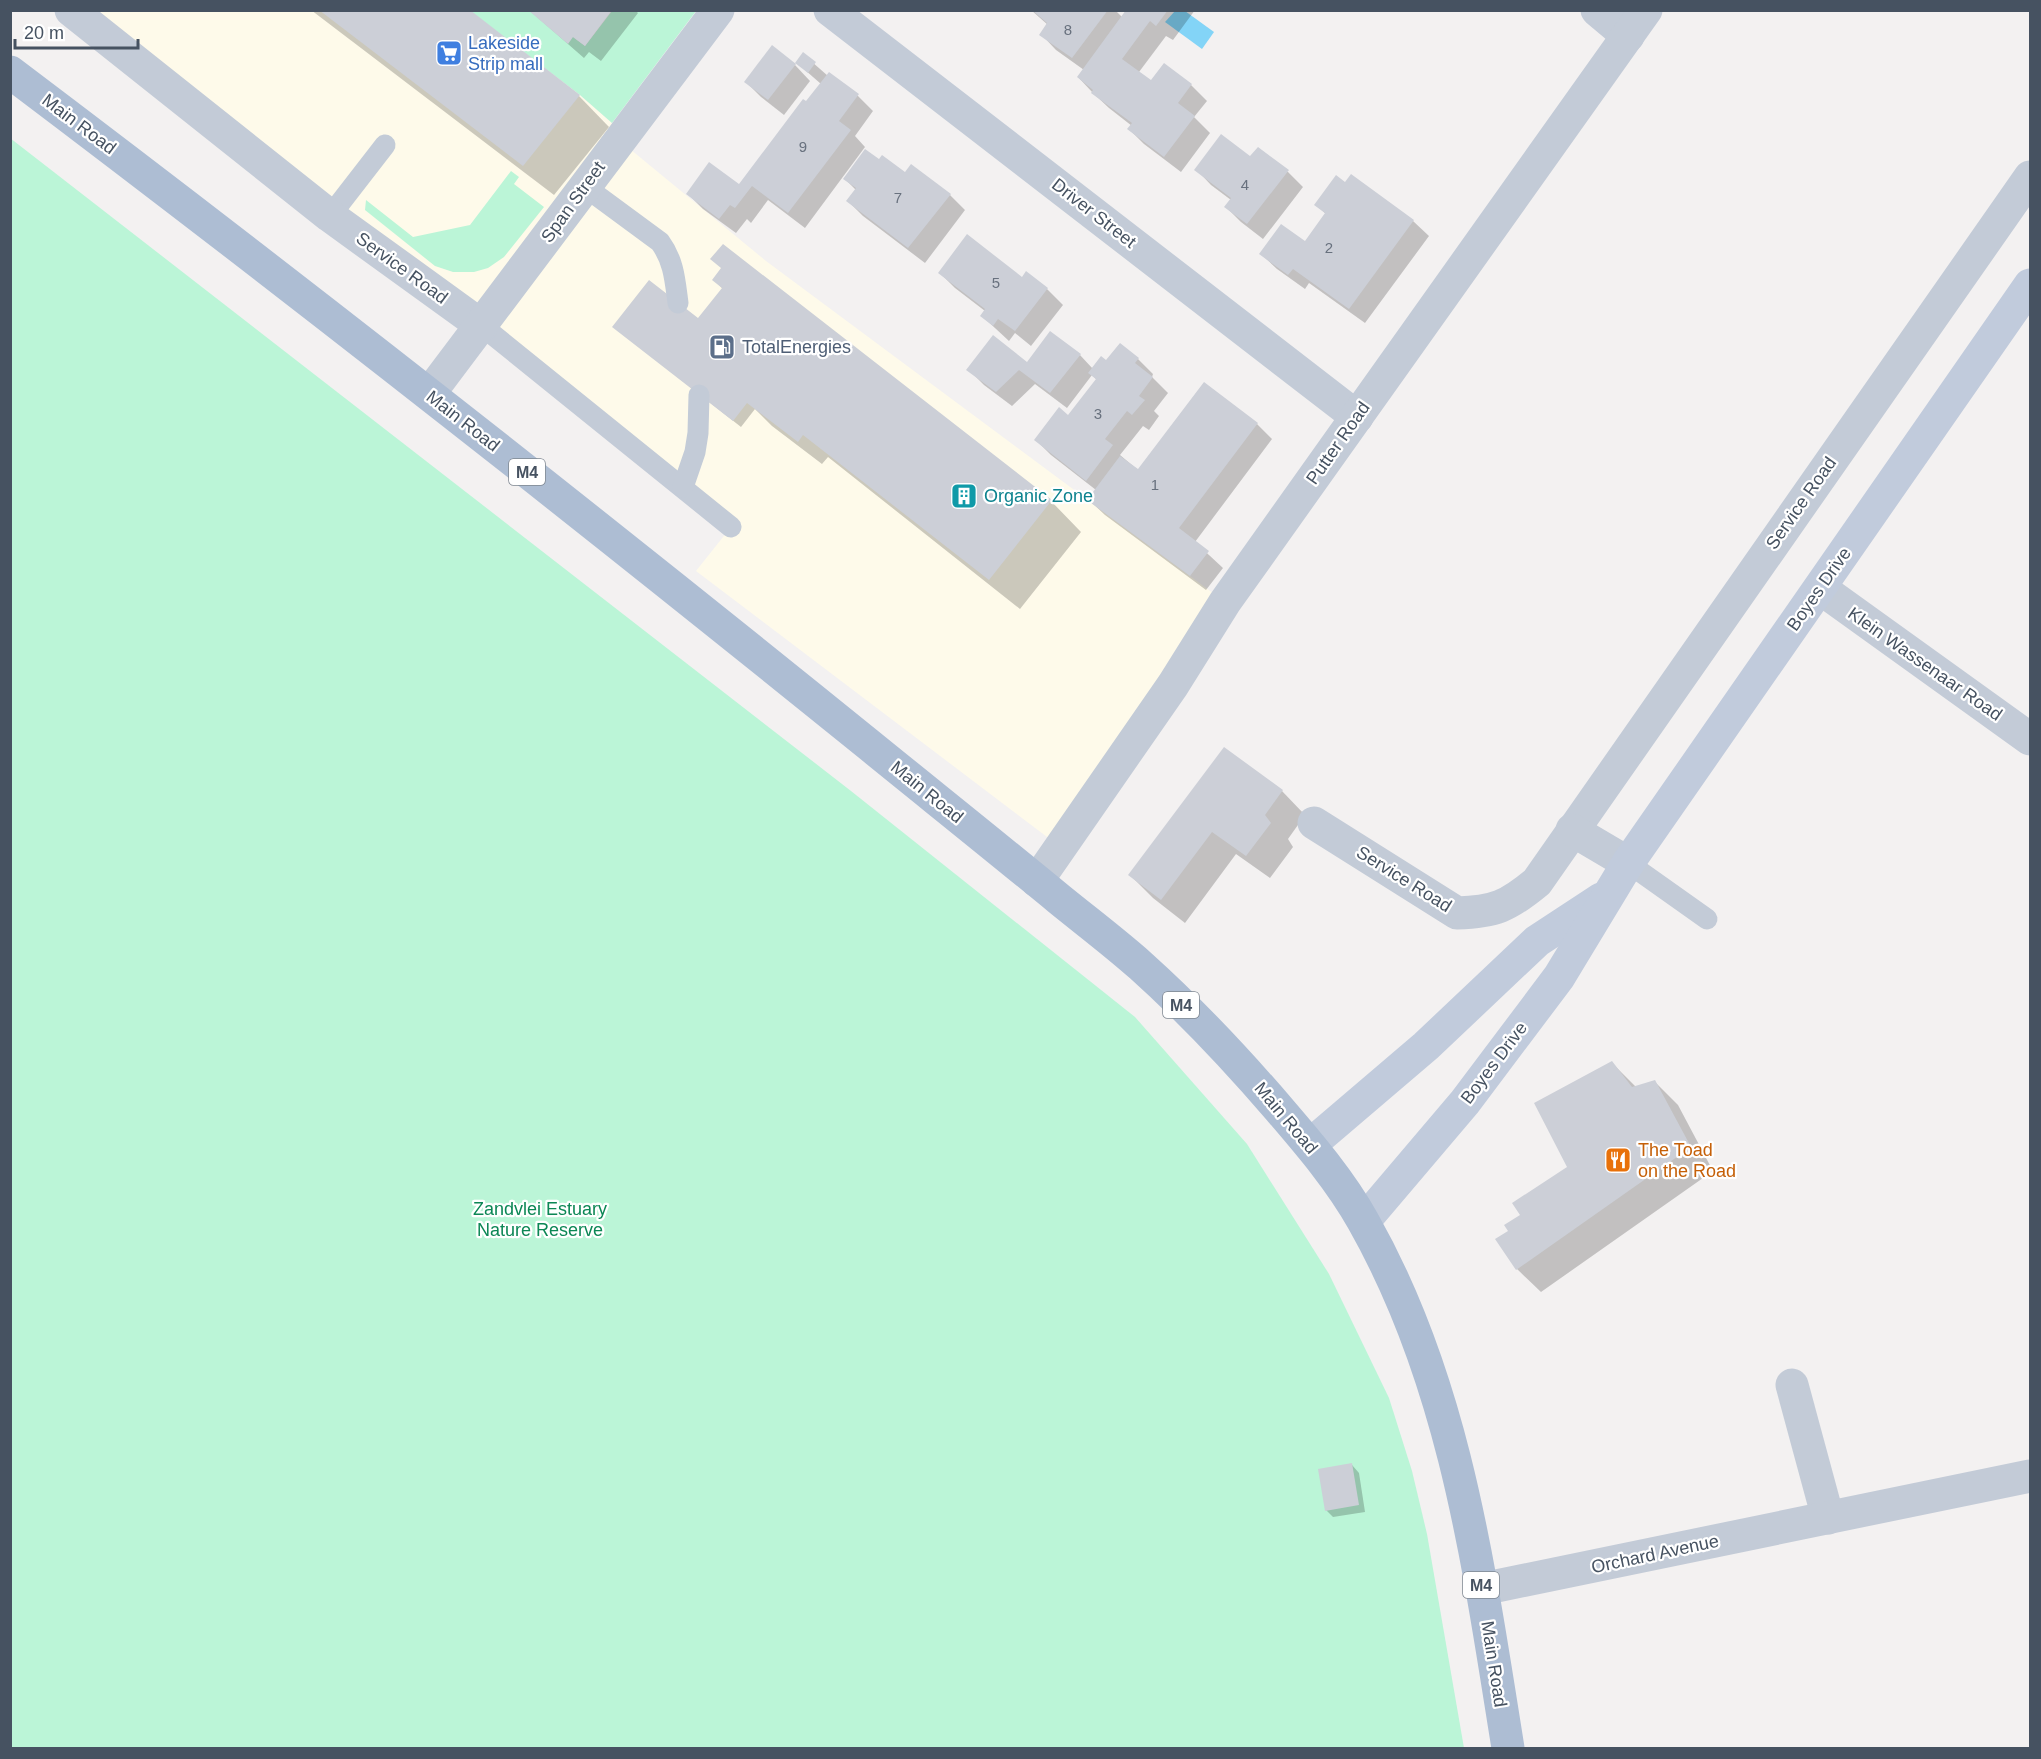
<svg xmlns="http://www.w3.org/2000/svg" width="2041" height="1759" font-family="Helvetica,sans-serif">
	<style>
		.commercial { fill: #fefaea }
		.green { fill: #bbf5d7 }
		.water { fill: #83d4f7 }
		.shadow { fill: #0003 }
		.building { fill: #cccfd7 }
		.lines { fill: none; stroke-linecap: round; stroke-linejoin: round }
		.service { stroke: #c3cbd7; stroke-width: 21 }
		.minor { stroke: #c3cbd7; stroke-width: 33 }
		.secondary { stroke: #c1cbdc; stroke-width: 33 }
		.primary { stroke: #adbdd3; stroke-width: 33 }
		.labels { text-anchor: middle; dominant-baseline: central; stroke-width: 4.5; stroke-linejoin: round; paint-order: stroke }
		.number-label { font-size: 15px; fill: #68717e }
		.shield { fill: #fff; stroke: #7e8690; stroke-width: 1.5 }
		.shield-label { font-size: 16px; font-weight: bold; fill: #465261 }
		.shop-label { font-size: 18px; fill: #366cbe; stroke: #fff; text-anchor: start }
		.street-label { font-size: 18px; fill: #465261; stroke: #fff }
		.service-label { font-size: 18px; fill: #4e5e75; stroke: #fff; text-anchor: start }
		.culture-label { font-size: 18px; fill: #0d838f; stroke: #fff; text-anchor: start }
		.food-label { font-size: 18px; fill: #c56008; stroke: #fff; text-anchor: start }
		.park-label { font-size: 18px; fill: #0c8755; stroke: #fff }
	</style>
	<rect width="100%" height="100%" fill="#f3f1f1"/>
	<!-- commercial -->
	<path class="commercial" d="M 71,11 L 469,11 L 580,95 L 612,123 L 619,140 L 766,261 L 1225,602 L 1059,846 L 696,571 L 731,527 Z"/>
	<!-- green -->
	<g class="green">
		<path d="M 470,11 L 538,11 L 585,46 L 612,11 L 696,11 L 612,123 L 580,95 Z"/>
		<path d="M 10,138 L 851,791 L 1135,1017 L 1247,1144 L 1329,1274 L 1389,1398 L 1412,1471 L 1427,1534 L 1464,1748 L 11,1748 Z"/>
		<path d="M 511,171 L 519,177 L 514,184 L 544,207 L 504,257 L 488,268 L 474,272 L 453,272 L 435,266 L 365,210 L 366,200 L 413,237 L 470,225 Z"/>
	</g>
	<!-- water -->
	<path class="water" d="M 1175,11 L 1185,11 L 1214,32 L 1202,49 L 1165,22 Z"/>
	<!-- shadow -->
	<g class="shadow">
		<path d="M 311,10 L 467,10 L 579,96 L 609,127 L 554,195 Z"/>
		<path d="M 529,10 L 635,10 L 638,13 L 601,61 L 589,52 L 584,58 Z"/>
		<path d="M 1031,10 L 1115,10 L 1123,18 L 1128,10 L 1195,10 L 1173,40 L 1166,36 L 1139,72 L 1151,82 L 1164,65 L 1191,85 L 1207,101 L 1194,117 L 1210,133 L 1181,172 L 1144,144 L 1129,129 L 1132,126 L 1109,108 L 1093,93 L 1078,77 L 1084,70 L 1056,50 L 1041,34 L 1048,25 Z"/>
		<path d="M 803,54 L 828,76 L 829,74 L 858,96 L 873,111 L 855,136 L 865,147 L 805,228 L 768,200 L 751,223 L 747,219 L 736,233 L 703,209 L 688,194 L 739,186 L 821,84 L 797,63 Z"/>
		<path d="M 795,65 L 810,81 L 784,115 L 761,97 L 746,82 Z"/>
		<path d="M 1196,169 L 1288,172 L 1303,187 L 1263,239 L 1241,222 L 1226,207 L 1231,200 L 1211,185 Z"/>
		<path d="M 905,174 L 950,195 L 965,210 L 925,263 L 863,216 L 848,201 L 856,190 L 845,179 Z"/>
		<path d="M 1351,176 L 1413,221 L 1429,236 L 1365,323 L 1309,283 L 1305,289 L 1277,269 L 1261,254 L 1305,243 L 1326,214 L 1316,205 L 1346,184 Z"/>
		<path d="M 940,273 L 1022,279 L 1026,273 L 1047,289 L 1063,305 L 1031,346 L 1015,333 L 1009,341 L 982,316 L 985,311 L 955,288 Z"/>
		<path d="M 714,280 L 868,358 L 1051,501 L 1081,532 L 1020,609 L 828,457 L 822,464 L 772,426 L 755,409 L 741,427 L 614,327 L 699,320 L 723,289 Z"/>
		<path d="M 1080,355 L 1093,369 L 1106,362 L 1138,359 L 1153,374 L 1152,377 L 1168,393 L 1154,411 L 1159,416 L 1149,430 L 1143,426 L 1120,455 L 1139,471 L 1257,424 L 1272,439 L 1195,542 L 1223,568 L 1206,590 L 1105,515 L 1089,500 L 1096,490 L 1051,455 L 1036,440 L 1068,417 L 1097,380 L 1092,375 L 1067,408 L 1035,384 L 1012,406 L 984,385 L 968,369 L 1027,364 Z"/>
		<path d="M 1224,749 L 1282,791 L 1305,815 L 1288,839 L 1293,847 L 1270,878 L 1236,854 L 1185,923 L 1153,898 L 1130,875 Z"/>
		<path d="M 1612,1063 L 1636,1087 L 1654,1081 L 1678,1105 L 1713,1171 L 1541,1292 L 1517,1269 L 1510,1232 L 1522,1215 L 1569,1168 Z"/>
		<path d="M 1352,1465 L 1359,1473 L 1365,1512 L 1333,1517 L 1326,1510 Z"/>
	</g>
	<!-- building -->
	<g class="building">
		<path d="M 319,10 L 470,10 L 580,95 L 523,166 Z"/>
		<path d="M 528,10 L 612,10 L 585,46 L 573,37 L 568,44 Z"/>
		<path d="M 1032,10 L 1108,10 L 1072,58 L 1039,35 L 1047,23 Z"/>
		<path d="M 1126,10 L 1168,10 L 1156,26 L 1150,21 L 1122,59 L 1151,80 L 1164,63 L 1192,84 L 1178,103 L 1195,116 L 1164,157 L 1127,129 L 1132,123 L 1091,93 L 1093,90 L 1077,77 Z"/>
		<path d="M 772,45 L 796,64 L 768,100 L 744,82 Z"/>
		<path d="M 803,52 L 816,62 L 808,73 L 795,63 Z"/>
		<path d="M 829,72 L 859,94 L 839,121 L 851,130 L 788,213 L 752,186 L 735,208 L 730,205 L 719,219 L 686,194 L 709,162 L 739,184 L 803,99 L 806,101 Z"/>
		<path d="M 1221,134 L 1250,156 L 1258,147 L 1289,170 L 1247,224 L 1224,207 L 1231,198 L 1194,170 Z"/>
		<path d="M 865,149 L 879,159 L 882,155 L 905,172 L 911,164 L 951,194 L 908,248 L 846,201 L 856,188 L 843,179 Z"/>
		<path d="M 1351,174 L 1414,220 L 1349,309 L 1293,269 L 1288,275 L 1259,254 L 1281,224 L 1305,241 L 1325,213 L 1314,205 L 1336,175 L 1345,182 Z"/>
		<path d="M 967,234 L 1022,277 L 1026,271 L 1048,288 L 1015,331 L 998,319 L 993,326 L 980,316 L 985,309 L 938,273 Z"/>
		<path d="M 723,244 L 1052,500 L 989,580 L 803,435 L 798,442 L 747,403 L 733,421 L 612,327 L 649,280 L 698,318 L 722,288 L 712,280 L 721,268 L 710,259 Z"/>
		<path d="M 1050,331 L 1081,354 L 1050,393 L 1019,370 L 996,392 L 966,370 L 993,335 L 1027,362 Z"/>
		<path d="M 1120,343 L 1139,358 L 1135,363 L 1153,377 L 1139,396 L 1145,400 L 1132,415 L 1127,411 L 1105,439 L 1113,445 L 1086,481 L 1034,440 L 1059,407 L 1068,415 L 1096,379 L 1088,373 L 1101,356 L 1106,360 Z"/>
		<path d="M 1204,382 L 1258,423 L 1179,528 L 1209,551 L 1190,576 L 1087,500 L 1120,456 L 1138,469 Z"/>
		<path d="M 1224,747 L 1283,790 L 1265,815 L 1271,823 L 1246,856 L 1212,832 L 1161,900 L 1128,875 Z"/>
		<path d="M 1612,1061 L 1632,1087 L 1655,1080 L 1691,1147 L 1516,1270 L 1495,1239 L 1508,1231 L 1504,1225 L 1520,1215 L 1512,1203 L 1567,1167 L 1534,1103 Z"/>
		<path d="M 1352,1463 L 1359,1505 L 1325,1511 L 1318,1469 Z"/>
	</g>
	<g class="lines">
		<!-- service -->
		<g class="service">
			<path d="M 584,186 L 660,242 C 674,261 675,280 678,303"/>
			<path d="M 330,216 L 385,145"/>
			<path d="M 482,326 L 731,527"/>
			<path d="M 683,487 L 695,452 L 698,433 L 699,395"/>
			<path d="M 1628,863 L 1707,919"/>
		</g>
		<!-- minor -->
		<g class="minor">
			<path d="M 71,10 L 330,216 L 482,326"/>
			<path d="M 830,10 L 1357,417"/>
			<path d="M 1597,10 L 1628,36"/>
			<path d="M 429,394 L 718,10"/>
			<path d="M 1820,588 L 2030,739"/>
			<path d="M 1314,823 L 1457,913 C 1495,912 1508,906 1537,882 L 2030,177"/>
			<path d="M 1572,830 L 1628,863"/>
			<path d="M 1037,881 L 1173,685 L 1225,602 L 1646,10"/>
			<path d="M 1792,1385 L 1828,1518"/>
			<path d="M 1482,1589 L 2030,1476"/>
		</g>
		<!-- secondary -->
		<g class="secondary">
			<path d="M 1310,1145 L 1426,1046 L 1537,941 L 1601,899"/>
			<path d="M 1364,1221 L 1465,1102 L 1559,977 L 1628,863 L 2030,285"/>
		</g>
		<!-- primary -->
		<path class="primary" d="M 10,72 C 300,291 586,516 868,744 C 932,796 996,847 1059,899 C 1086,921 1114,942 1141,966 C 1190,1010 1236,1059 1279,1109 C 1309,1144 1340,1180 1363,1221 C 1455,1383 1479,1568 1508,1748"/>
	</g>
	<!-- icons -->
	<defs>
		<symbol id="supermarket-square" viewBox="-11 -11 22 22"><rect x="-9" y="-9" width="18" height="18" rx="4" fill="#3f7fe0" stroke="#fff"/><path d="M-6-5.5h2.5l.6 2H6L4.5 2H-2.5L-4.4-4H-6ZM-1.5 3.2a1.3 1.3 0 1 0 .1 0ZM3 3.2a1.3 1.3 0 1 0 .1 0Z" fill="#fff"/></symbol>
		<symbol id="fuel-square" viewBox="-11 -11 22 22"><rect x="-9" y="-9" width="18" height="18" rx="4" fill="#5c6f8a" stroke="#fff"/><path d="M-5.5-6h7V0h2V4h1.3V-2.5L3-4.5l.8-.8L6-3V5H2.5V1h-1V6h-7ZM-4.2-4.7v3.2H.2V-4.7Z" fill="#fff"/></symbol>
		<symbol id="building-square" viewBox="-11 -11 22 22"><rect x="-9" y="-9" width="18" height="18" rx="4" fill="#0f9aa8" stroke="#fff"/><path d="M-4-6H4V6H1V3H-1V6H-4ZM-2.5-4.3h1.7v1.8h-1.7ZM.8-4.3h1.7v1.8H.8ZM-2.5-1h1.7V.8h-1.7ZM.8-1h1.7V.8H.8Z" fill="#fff"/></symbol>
		<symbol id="restaurant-square" viewBox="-11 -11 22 22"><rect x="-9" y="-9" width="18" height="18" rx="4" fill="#e8710a" stroke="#fff"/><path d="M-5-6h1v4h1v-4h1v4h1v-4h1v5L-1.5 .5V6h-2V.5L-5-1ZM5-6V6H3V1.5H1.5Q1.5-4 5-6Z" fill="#fff"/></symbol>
	</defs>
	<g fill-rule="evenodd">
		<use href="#supermarket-square" x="434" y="38" width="30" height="30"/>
		<use href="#fuel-square" x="707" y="332" width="30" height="30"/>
		<use href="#building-square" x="949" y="481" width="30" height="30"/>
		<use href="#restaurant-square" x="1603" y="1145" width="30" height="30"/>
	</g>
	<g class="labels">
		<!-- number labels -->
		<g class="number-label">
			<text x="1068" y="29">8</text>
			<text x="803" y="146">9</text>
			<text x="1245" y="184">4</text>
			<text x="898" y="197">7</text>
			<text x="1329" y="247">2</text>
			<text x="996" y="282">5</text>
			<text x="1098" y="413">3</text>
			<text x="1155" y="484">1</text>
		</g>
		<!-- shield labels -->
		<g class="shield">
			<rect x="509" y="459" width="36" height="26" rx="4.5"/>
			<rect x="1163" y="992" width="36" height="26" rx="4.5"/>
			<rect x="1463" y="1572" width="36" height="26" rx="4.5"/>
		</g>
		<g class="shield-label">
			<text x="527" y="472">M4</text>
			<text x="1181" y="1005">M4</text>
			<text x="1481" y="1585">M4</text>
		</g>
		<!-- shop labels -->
		<g class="shop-label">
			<text x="468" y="43">Lakeside<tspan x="468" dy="21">Strip mall</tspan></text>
		</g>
		<!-- street labels -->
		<g class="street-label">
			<text transform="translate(79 124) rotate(37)">Main Road</text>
			<text transform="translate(573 202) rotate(-54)">Span Street</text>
			<text transform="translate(1094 213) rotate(38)">Driver Street</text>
			<text transform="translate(402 268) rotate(36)">Service Road</text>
			<text transform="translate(463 421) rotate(38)">Main Road</text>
			<text transform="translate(1338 443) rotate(-55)">Putter Road</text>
			<text transform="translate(1801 503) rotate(-55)">Service Road</text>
			<text transform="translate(1819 589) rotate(-55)">Boyes Drive</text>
			<text transform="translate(1925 664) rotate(35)">Klein Wassenaar Road</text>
			<text transform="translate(927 792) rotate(39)">Main Road</text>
			<text transform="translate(1404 879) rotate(32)">Service Road</text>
			<text transform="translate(1494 1063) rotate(-53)">Boyes Drive</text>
			<text transform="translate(1286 1118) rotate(50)">Main Road</text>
			<text transform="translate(1655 1554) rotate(-12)">Orchard Avenue</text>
			<text transform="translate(1494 1664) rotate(81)">Main Road</text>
		</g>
		<!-- service labels -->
		<g class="service-label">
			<text x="742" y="347">TotalEnergies</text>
		</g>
		<!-- culture labels -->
		<g class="culture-label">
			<text x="984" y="496">Organic Zone</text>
		</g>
		<!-- food labels -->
		<g class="food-label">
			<text x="1638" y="1150">The Toad<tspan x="1638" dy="21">on the Road</tspan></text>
		</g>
		<!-- park labels -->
		<g class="park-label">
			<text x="540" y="1209">Zandvlei Estuary<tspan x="540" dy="21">Nature Reserve</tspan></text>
		</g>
	</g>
	<!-- border -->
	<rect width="2041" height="1759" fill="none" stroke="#465261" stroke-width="24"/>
	<!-- scale -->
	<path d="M15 39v9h123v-9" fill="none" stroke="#465261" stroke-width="3"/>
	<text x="24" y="39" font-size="18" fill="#465261" stroke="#ffffff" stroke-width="4.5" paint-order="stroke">20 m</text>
</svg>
